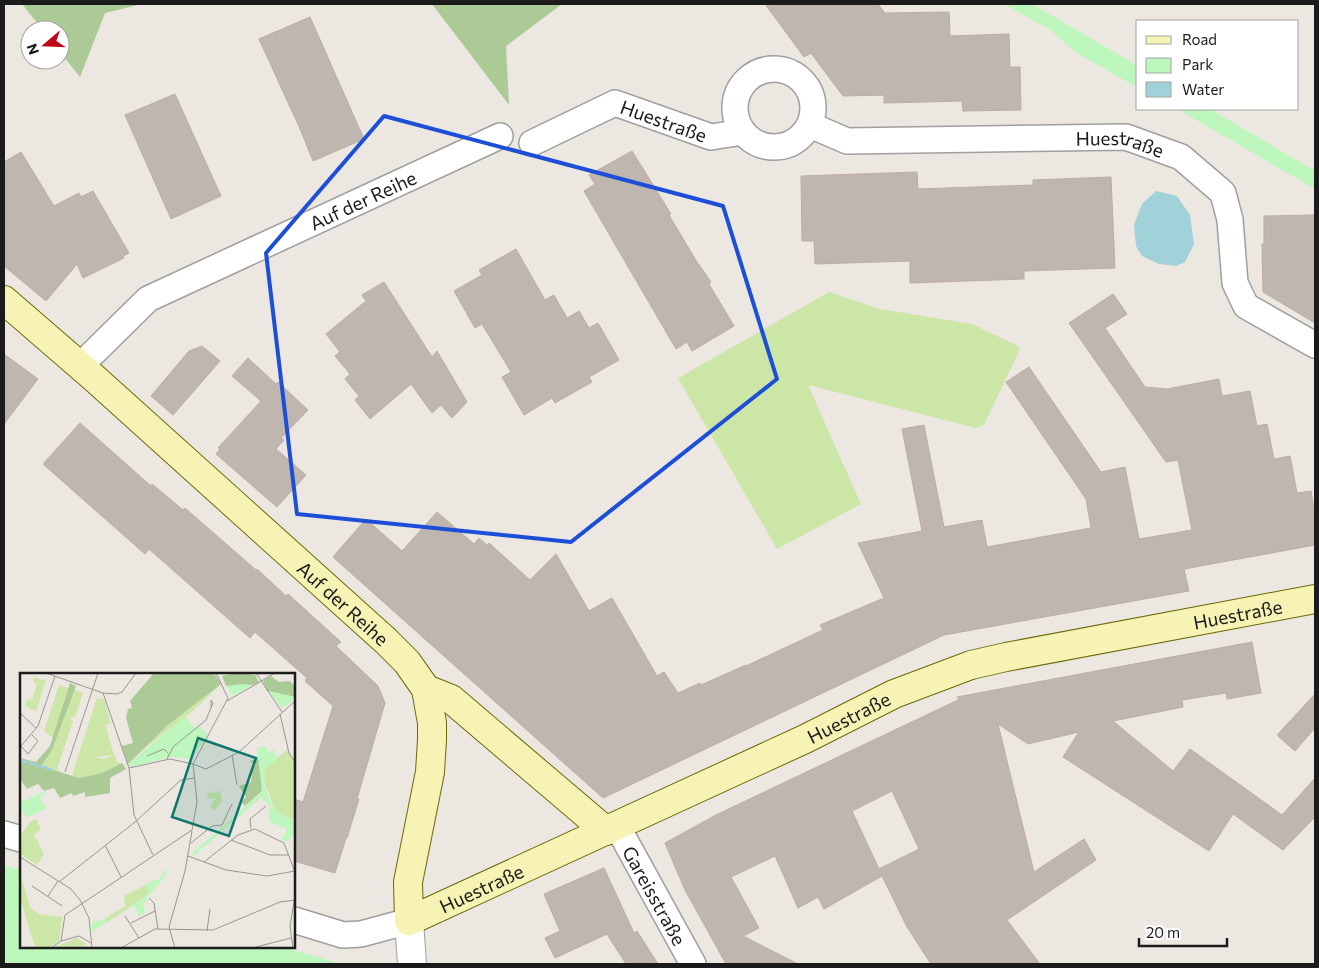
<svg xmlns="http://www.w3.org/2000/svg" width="1319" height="968" font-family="Commissioner,sans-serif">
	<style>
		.grass { fill: #cce6a7 }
		.forest { fill: #abca96 }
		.park { fill: #bef7bd }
		.water { fill: #a1d2d9 }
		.building { fill: #c0b6b0; stroke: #bdaca3; fill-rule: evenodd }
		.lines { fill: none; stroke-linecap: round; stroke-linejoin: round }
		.minor-casing { stroke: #9f9f9f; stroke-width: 28 }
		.tertiary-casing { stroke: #9f9f9f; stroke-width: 30 }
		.secondary-casing { stroke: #6a6b08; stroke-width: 30 }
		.minor { stroke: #fff; stroke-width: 25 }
		.tertiary { stroke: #fff; stroke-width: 28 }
		.secondary { stroke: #f6f3b4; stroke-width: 28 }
		.marked { fill: none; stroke: #1d4ed8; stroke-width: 4; stroke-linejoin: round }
		.labels { text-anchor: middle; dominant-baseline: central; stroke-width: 4.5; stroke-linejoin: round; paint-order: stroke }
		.street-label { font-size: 19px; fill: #1b1b1b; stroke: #fff }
		.inset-river { fill: none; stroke: #a1d2d9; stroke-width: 2.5 }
		.inset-road { fill: none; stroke: #989591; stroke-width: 1 }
		.view { fill: #0f766e; fill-opacity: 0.15; stroke: #0f766e; stroke-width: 2.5 }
		.inset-edge { fill: none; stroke: #1b1b1b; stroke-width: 2.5 }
	</style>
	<rect width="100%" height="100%" fill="#ece7e0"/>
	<!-- grass -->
	<path class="grass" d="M 829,292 L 880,309 L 972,324 L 1016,345 L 1020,349 L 984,425 L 976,428 L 808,385 L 861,504 L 777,549 L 678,378 Z"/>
	<!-- forest -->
	<g class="forest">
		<path d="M 22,4 L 142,4 L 105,13 L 80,77 L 60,52 L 60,30 L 43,30 Z"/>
		<path d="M 432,4 L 562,4 L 506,46 L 509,105 Z"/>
	</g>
	<!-- park -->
	<g class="park">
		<path d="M 1004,4 L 1032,4 L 1138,66 L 1138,88 L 1077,53 L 1050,30 Z"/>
		<path d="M 1177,109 L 1210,109 L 1315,171 L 1315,189 Z"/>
		<path d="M 4,865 L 21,870 L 21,947 L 284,947 L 341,964 L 4,964 Z"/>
	</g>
	<!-- water -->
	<path class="water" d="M 1156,191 L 1177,196 L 1190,215 L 1194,244 L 1185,262 L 1176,266 L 1159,264 L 1142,256 L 1136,246 L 1134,225 L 1142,204 Z"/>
	<!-- building -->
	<g class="building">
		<path d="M 765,4 L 878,4 L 885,13 L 949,12 L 950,36 L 1009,34 L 1010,67 L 1020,67 L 1021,110 L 963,111 L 962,101 L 884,103 L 884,95 L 843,96 L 811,53 L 804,57 Z"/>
		<path d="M 310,17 L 364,139 L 313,161 L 301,131 L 259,39 Z"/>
		<path d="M 175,94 L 221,196 L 171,219 L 125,115 Z"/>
		<path d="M 632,151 L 671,214 L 669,215 L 697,262 L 711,282 L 709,284 L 734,326 L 692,351 L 687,342 L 676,349 L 584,191 L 595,184 L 589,175 Z"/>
		<path d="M 21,152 L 54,206 L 79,193 L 81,197 L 93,191 L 129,253 L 123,256 L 124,258 L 83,278 L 77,264 L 46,301 L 4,266 L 4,162 Z"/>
		<path d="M 917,172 L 918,189 L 1033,185 L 1033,180 L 1111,177 L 1115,268 L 1024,271 L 1024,279 L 910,283 L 910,261 L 815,264 L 814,241 L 802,241 L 801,176 Z"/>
		<path d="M 1315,215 L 1315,323 L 1263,292 L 1262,244 L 1264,244 L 1264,216 Z"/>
		<path d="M 516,249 L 545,300 L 554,295 L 567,318 L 579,311 L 589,328 L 598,323 L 619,360 L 589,377 L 592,382 L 555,403 L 552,398 L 524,415 L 502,377 L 511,372 L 482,324 L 475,328 L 454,291 L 482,275 L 479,270 Z"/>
		<path d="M 384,282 L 432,357 L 437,351 L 467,402 L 452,418 L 441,405 L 432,413 L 411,384 L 370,419 L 355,400 L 359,396 L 345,379 L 350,374 L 335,356 L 340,352 L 326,334 L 366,301 L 362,295 Z"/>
		<path d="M 1113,294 L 1127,314 L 1105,328 L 1145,387 L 1167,389 L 1219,379 L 1222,396 L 1250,391 L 1257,426 L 1267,424 L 1274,459 L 1290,456 L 1297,493 L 1311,491 L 1315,516 L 1315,545 L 1184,569 L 1189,591 L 944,635 L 603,798 L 333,557 L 366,519 L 402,551 L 437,512 L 474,544 L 479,538 L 487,545 L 489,543 L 530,580 L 556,554 L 589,611 L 612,598 L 657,676 L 664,672 L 678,693 L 700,683 L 701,685 L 746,665 L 746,666 L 823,630 L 820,625 L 884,598 L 858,543 L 922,531 L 902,429 L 924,425 L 944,527 L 982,520 L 987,547 L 1091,528 L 1086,499 L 1006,382 L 1029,367 L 1101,472 L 1125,467 L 1139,539 L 1192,530 L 1178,460 L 1166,462 L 1069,323 Z"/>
		<path d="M 202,346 L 220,361 L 173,415 L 151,396 L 189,351 Z"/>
		<path d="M 4,354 L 38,379 L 4,424 Z"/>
		<path d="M 248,358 L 276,384 L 278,382 L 308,410 L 281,438 L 284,440 L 276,449 L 306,475 L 277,507 L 216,454 L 220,449 L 218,448 L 261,401 L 232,376 Z"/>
		<path d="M 80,423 L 151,486 L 152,484 L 183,510 L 185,508 L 256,570 L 257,569 L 286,596 L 288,594 L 341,642 L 336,646 L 378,686 L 385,703 L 357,799 L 359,799 L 347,838 L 346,838 L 335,873 L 294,861 L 294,799 L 303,802 L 333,706 L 305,681 L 307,678 L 255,632 L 250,638 L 149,549 L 145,554 L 43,464 Z"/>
		<path d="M 1252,642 L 1261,693 L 1227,699 L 1226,693 L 1182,700 L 1183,707 L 1113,721 L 1173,771 L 1190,749 L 1282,815 L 1315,778 L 1315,817 L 1283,850 L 1233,814 L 1209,851 L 1063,757 L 1079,732 L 1028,744 L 998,724 L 1034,872 L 1084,839 L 1096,860 L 1007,920 L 1040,964 L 931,964 L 907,927 L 882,876 L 824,909 L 818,897 L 798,908 L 775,856 L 731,877 L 759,928 L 743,936 L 798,964 L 726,964 L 685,890 L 665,843 L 716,815 L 960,699 L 957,697 ZM 892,791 L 919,849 L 879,869 L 852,811 Z"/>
		<path d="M 1315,694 L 1315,728 L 1295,751 L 1278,736 L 1278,734 Z"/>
		<path d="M 604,868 L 634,933 L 637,931 L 658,964 L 626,964 L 607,934 L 555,958 L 545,938 L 560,931 L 544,894 Z"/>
	</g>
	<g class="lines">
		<defs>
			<g id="minor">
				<circle cx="774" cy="108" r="39"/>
				<path id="s1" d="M 810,125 L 847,141 L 1126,137 L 1181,157 L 1223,193 L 1230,220 L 1235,283 L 1246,306 L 1315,345"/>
				<path id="s2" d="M 532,143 L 615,103 L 711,137 L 743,132"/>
				<path id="s3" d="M 80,366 L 148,299 L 500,136"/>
				<path id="s4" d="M 617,826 L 693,964"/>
				<path d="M 4,834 L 21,839"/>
				<path d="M 294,920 L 343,935 L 361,934 L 409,921"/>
			</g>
			<path id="tertiary" d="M 409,921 L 412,964"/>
			<g id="secondary">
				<path id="s5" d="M 4,300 L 93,377 L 386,641 L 407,662 L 426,689 L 432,723 L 432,740 L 430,772 L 408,882 L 409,921 L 805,739 L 894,694 L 971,665 L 1006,657 L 1315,599"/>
				<path d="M 426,689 L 451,699 L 606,831"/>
			</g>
		</defs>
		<!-- minor casing -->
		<use href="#minor" class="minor-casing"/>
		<!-- tertiary casing -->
		<use href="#tertiary" class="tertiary-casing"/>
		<!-- secondary casing -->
		<use href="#secondary" class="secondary-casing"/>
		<!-- minor -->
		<use href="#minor" class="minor"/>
		<!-- tertiary -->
		<use href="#tertiary" class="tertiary"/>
		<!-- secondary -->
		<use href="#secondary" class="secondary"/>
	</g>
	<!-- marked area -->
	<path class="marked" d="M 384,116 L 723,206 L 777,379 L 571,542 L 297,514 L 266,253 Z"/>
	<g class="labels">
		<!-- street labels -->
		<g class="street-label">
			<text stroke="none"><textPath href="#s2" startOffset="144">Huestraße</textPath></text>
			<text stroke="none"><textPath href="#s1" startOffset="314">Huestraße</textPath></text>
			<text stroke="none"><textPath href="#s3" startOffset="332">Auf der Reihe</textPath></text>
			<text stroke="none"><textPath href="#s5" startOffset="455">Auf der Reihe</textPath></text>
			<text stroke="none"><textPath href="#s5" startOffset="1699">Huestraße</textPath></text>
			<text stroke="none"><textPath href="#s5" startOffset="1294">Huestraße</textPath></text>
			<text stroke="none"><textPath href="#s5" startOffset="889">Huestraße</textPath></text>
			<text stroke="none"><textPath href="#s4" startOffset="79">Gareisstraße</textPath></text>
		</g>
	</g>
	<!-- overview -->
	<g transform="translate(20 673)">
		<rect width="275" height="275" fill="#ece7e0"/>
		<path d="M 14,4 L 26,8 L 16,38 L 5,33 L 7,26 L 12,27 L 17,11 L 13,9 ZM 201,11 L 174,37 L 121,78 L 148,52 ZM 39,12 L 48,15 L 33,65 L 24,58 ZM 54,17 L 63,20 L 55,44 L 50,44 L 53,48 L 37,96 L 42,99 L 21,93 L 34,72 ZM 77,25 L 84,26 L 91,50 L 86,52 L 87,58 L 94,82 L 76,84 L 82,86 L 95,82 L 97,89 L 102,90 L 82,100 L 59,105 L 52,102 ZM 268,76 L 275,89 L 275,148 L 256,139 L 245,111 L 244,96 ZM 200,118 L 202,128 L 194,138 L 190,134 L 196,125 L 188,126 L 187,120 ZM 16,146 L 21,157 L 14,161 L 24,181 L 17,192 L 0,181 L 0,163 L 10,149 ZM 0,200 L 10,234 L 19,241 L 42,244 L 39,268 L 28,275 L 16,275 L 10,259 L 0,224 ZM 126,212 L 129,221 L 86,250 L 84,246 L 105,233 L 104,223 ZM 57,265 L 66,271 L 63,275 L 33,275 Z" fill="#cce6a7"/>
		<path d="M 134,0 L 194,0 L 201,11 L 148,52 L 108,91 L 102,73 L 113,70 L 106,45 L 108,36 L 112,35 L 110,28 ZM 215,0 L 235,2 L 239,9 L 232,12 L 206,13 L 202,3 ZM 251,3 L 259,9 L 270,8 L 275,13 L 275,24 L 247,18 L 243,8 ZM 50,10 L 56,13 L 32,77 L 21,93 L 59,105 L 82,100 L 102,90 L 106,96 L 90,105 L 90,120 L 65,124 L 65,119 L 53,123 L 52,120 L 40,125 L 34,115 L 24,118 L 18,111 L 7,116 L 0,106 L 0,85 L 16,89 L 30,73 ZM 239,85 L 242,118 L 225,133 L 221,129 L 226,124 L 219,113 L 231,109 L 233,91 L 230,88 Z" fill="#abca96"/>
		<path d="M 225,11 L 232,12 L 213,23 L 206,13 ZM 249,18 L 275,24 L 275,26 L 262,35 ZM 166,43 L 175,56 L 180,53 L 188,63 L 171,86 L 150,84 L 111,94 L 108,91 ZM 246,73 L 248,80 L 254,76 L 256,87 L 244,96 L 246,118 L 256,139 L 275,148 L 275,165 L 273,162 L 266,169 L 262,166 L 267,156 L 250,149 L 248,137 L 251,135 L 241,124 L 175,182 L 171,181 L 239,122 L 242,118 L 237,75 ZM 27,117 L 20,126 L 27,135 L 6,145 L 0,130 ZM 147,194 L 146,203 L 126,225 L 128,228 L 122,230 L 126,240 L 119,243 L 114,232 L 72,259 L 72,249 L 84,246 L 86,250 L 129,221 L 126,212 L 135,206 L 138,208 Z" fill="#bef7bd"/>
		<path class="inset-river" d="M 0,87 L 33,97"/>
		<path class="inset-road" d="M 26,0 L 83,20 L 97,21 L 102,19 L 116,0M 196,0 L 208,25M 236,0 L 262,39M 83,20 L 109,95 L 114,142 L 133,182M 207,28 L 255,0M 0,40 L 16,55M 260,41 L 269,80 L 275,89M 12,62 L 18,68 L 8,81 L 1,73 L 18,53 L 35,3M 212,82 L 217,112M 127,83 L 144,76 L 148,80M 147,86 L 153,74 L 186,47 L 193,30 L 191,27 L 191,34M 173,91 L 186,96 L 219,79 L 275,28M 109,95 L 150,86 L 173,91 L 208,25M 45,99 L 78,0M 231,156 L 230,146 L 246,133M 211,167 L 250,182 L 269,182M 171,170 L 192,153 L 202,152 L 212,131M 85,172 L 101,204M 168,183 L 206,197 L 247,203 L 275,198M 0,184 L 51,216 L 60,227 L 69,245 L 72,275M 184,189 L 218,162 L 235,156 L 264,170 L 275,199M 39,209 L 115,149 L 161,107 L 174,105M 12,213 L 42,233M 28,223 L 38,208M 129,225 L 134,230 L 138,256M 105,243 L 119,265M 111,250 L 135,238M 187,258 L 190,236M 41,268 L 59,263 L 71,270M 31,275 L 41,268 L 45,242 L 172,157 L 177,129 L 173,91M 101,275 L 135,256 L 193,257 L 260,229 L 275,227M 155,275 L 149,254 L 165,198 L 172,158M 232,275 L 271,265M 273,275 L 270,253 L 275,223"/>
		<path class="view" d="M 178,65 L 236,85 L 209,163 L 152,144 Z"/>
		<rect width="275" height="275" class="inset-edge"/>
	</g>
	<!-- border -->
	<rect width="1319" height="968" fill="none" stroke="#1b1b1b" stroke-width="10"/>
	<!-- legend -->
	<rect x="1136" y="20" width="162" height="90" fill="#ffffff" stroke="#a4a4a4"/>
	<rect x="1146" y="36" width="25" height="8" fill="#f6f3b4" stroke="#a4a4a4"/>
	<text x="1182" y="45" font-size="15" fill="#1b1b1b">Road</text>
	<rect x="1146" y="58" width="25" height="15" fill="#bef7bd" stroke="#a4a4a4"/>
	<text x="1182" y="70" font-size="15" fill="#1b1b1b">Park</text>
	<rect x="1146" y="82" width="25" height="15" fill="#a1d2d9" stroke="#a4a4a4"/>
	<text x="1182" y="95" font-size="15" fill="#1b1b1b">Water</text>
	<!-- north arrow -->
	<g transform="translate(45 45) rotate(251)"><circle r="24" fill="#ffffff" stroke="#a4a4a4"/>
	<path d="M0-4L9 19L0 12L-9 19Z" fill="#be0719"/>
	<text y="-8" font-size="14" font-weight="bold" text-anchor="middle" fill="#1b1b1b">N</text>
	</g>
	<!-- scale -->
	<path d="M1139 938v8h88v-8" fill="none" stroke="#1b1b1b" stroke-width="2.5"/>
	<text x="1146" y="938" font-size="15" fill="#1b1b1b" stroke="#ffffff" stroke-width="4" paint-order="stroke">20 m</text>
</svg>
